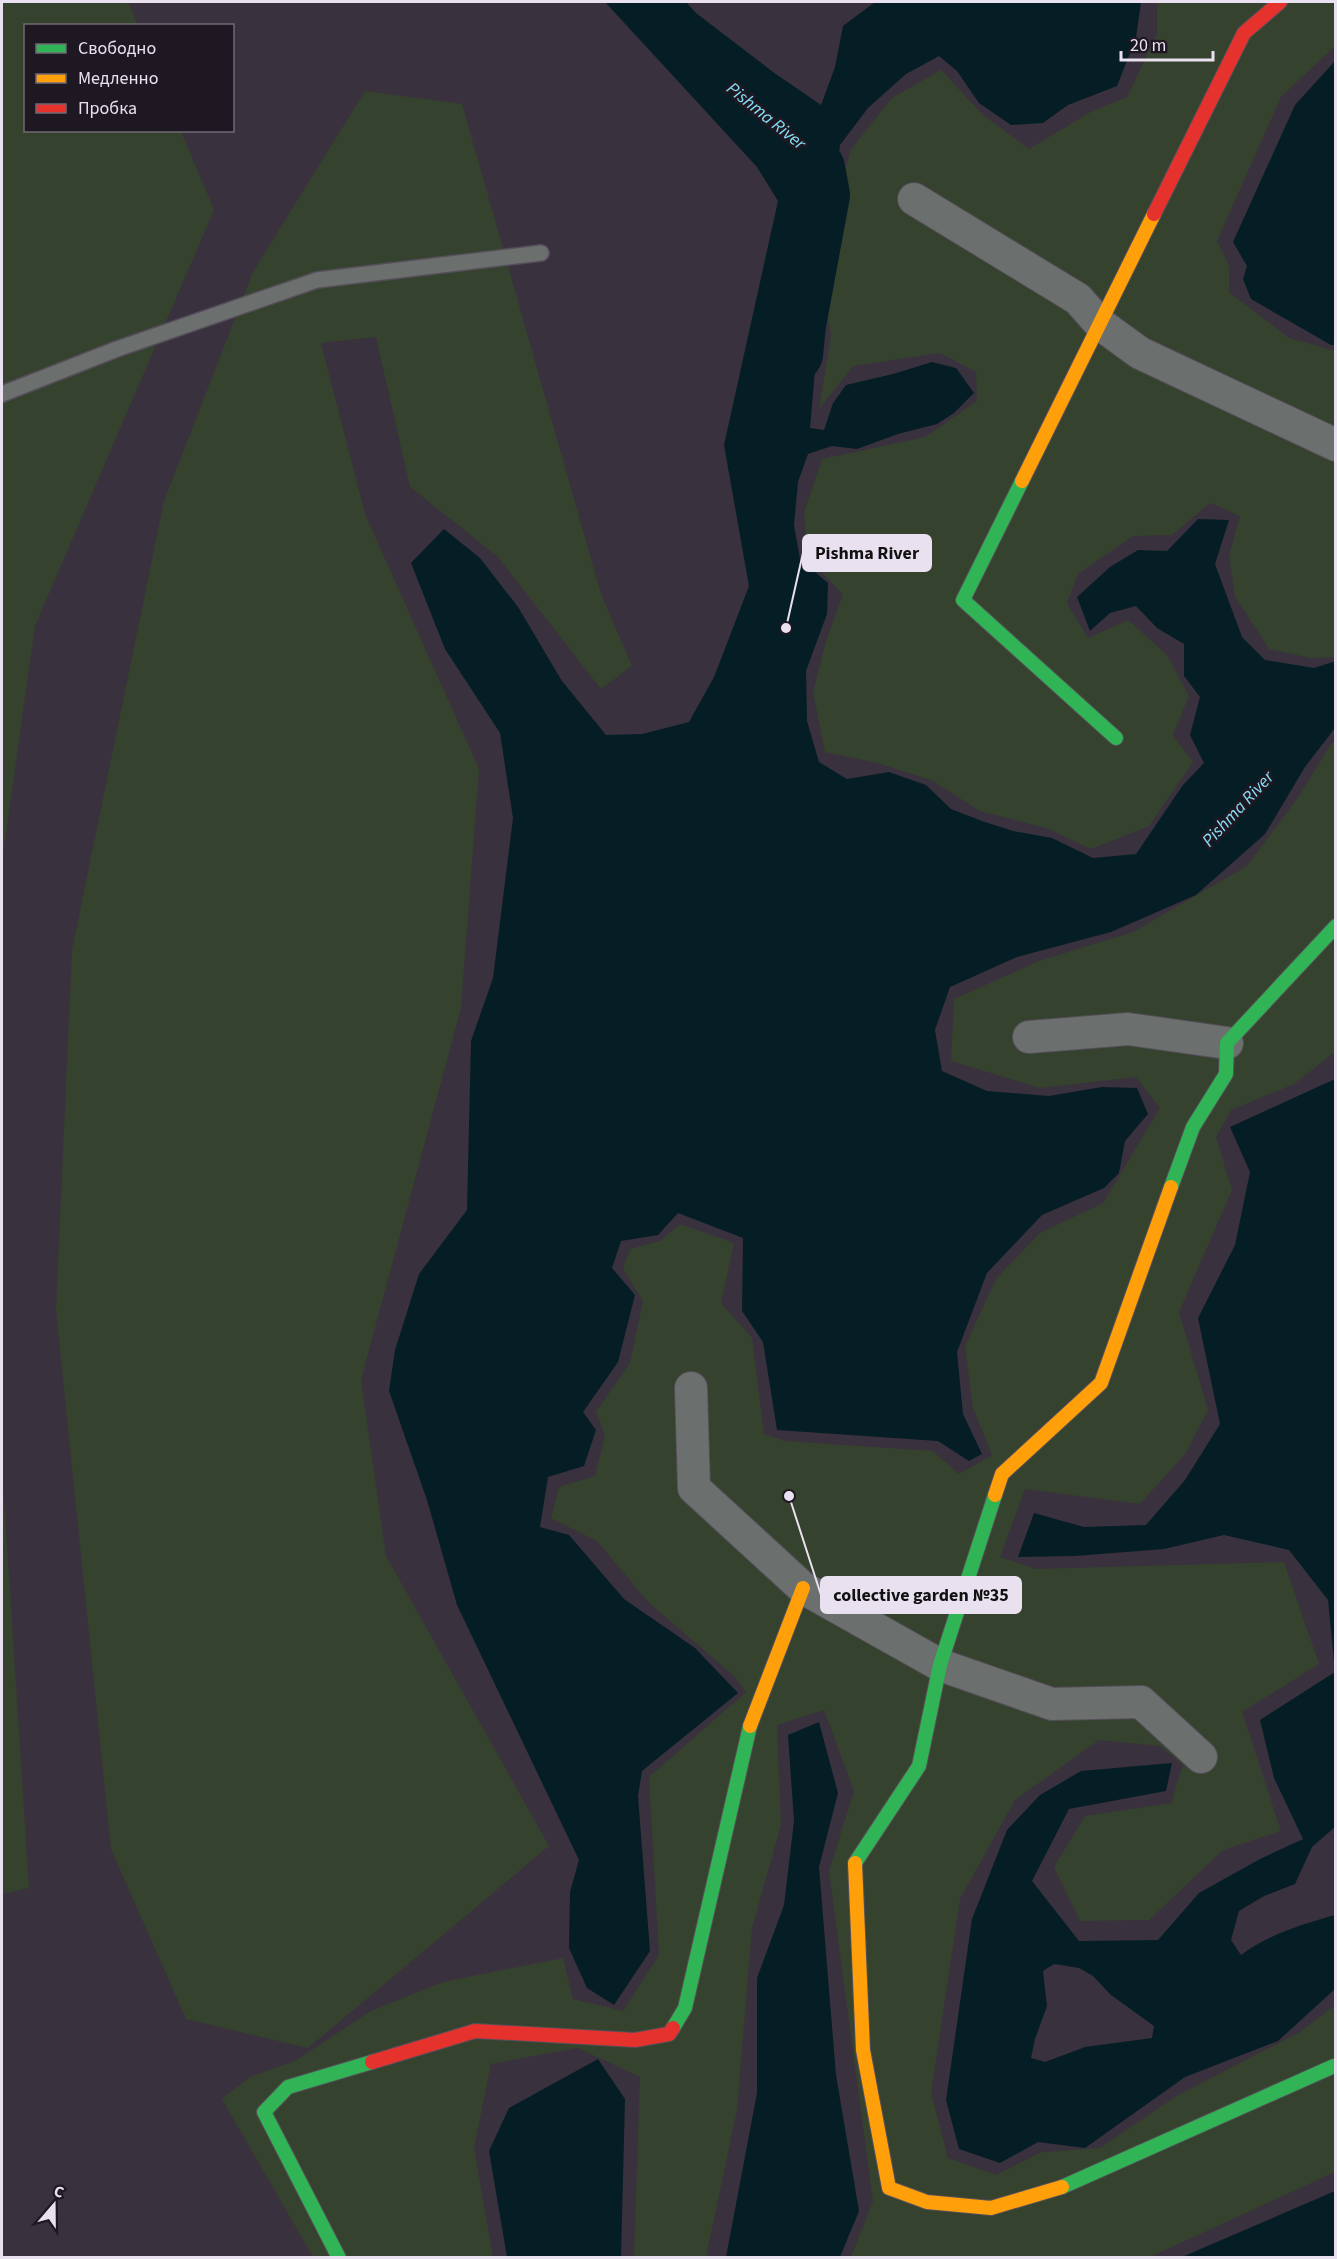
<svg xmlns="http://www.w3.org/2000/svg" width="1337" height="2259" font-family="'Source Sans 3',sans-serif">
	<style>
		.green { fill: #35422d }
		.water { fill: #051e25; fill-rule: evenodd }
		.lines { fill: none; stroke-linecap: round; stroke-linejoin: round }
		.river { stroke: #051e25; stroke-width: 56 }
		.lane-casing { stroke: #554e5a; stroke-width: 18 }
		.street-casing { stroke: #554e5a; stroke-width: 34 }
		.fast-casing { stroke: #554e5a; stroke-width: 16 }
		.slow-casing { stroke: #554e5a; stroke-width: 16 }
		.jam-casing { stroke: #554e5a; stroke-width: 16 }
		.lane { stroke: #6b6f6e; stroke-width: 15 }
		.street { stroke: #6b6f6e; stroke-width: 32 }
		.fast { stroke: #30b455; stroke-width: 14 }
		.slow { stroke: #ff9f0a; stroke-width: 14 }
		.jam { stroke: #e5322d; stroke-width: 14 }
		.labels { text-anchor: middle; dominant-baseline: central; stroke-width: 6; stroke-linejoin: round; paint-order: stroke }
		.water-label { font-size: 18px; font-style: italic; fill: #83e0f8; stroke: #1e1822 }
		.leader { fill: none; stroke: #eae1f0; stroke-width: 2 }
		.callout-dot { fill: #eae1f0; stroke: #1e1822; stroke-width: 2 }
		.callout { fill: #eae1f0; stroke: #eae1f0; stroke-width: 2 }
		.callout-label { font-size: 18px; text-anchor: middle; font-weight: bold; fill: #111 }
	</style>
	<rect width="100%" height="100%" fill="#3a313e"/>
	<!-- green -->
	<g class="green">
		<path d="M 2,2 L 128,2 L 138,25 L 26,26 L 26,130 L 181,131 L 214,210 L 35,626 L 2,862 Z"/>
		<path d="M 1157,2 L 1335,2 L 1335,46 L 1281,97 L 1217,241 L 1229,265 L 1229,292 L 1289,338 L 1335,351 L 1335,657 L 1311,658 L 1269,649 L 1235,596 L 1229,555 L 1240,516 L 1210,503 L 1172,535 L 1133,536 L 1078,574 L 1067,603 L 1088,638 L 1128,620 L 1167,655 L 1189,696 L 1173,735 L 1193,762 L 1149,826 L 1091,849 L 1046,828 L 980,811 L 931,780 L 877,763 L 825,752 L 813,692 L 826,641 L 843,594 L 808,559 L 804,512 L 822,459 L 925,437 L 977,401 L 976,372 L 940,353 L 853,366 L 819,409 L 831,335 L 818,267 L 851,149 L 892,98 L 941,70 L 983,115 L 1029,149 L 1089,113 L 1127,97 L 1157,34 Z"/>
		<path d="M 365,91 L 462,104 L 601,594 L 632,666 L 601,689 L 497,556 L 410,487 L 376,337 L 321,343 L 365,514 L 479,769 L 461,1008 L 361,1380 L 386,1556 L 549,1846 L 308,2048 L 186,2019 L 111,1849 L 56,1310 L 72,950 L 164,501 L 253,272 Z"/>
		<path d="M 1335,741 L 1335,1052 L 1294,1084 L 1231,1110 L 1216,1137 L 1232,1190 L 1179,1312 L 1208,1410 L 1186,1453 L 1140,1504 L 1025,1489 L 1000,1557 L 1036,1569 L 1284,1562 L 1319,1664 L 1242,1712 L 1281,1831 L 1223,1850 L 1149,1920 L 1080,1921 L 1054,1867 L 1085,1816 L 1171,1803 L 1183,1765 L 1160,1746 L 1099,1740 L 1015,1800 L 960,1899 L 931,2093 L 948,2158 L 996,2175 L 1042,2152 L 1100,2148 L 1178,2095 L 1300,2032 L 1335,2005 L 1335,2172 L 1150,2257 L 851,2257 L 873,2201 L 829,1871 L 854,1791 L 824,1710 L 777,1725 L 781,1825 L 752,1928 L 737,2110 L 706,2257 L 634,2257 L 640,2077 L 578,2048 L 491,2064 L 474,2148 L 493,2257 L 313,2257 L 222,2099 L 250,2077 L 295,2061 L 371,2011 L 443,1982 L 563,1958 L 573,1999 L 623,2011 L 659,1955 L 649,1777 L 746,1692 L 734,1676 L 649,1603 L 597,1541 L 551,1518 L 559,1487 L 595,1476 L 605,1435 L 596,1412 L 630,1363 L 643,1301 L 623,1269 L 630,1249 L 660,1241 L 680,1224 L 734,1243 L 721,1303 L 752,1338 L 764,1434 L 785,1441 L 933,1451 L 959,1474 L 992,1455 L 973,1408 L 965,1346 L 996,1279 L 1040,1233 L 1103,1203 L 1160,1108 L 1136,1077 L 1040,1088 L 951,1061 L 954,999 L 1039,961 L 1133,932 L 1247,866 L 1299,796 L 1331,744 Z"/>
		<path d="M 2,1466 L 29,1888 L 2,1894 Z"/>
	</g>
	<!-- water -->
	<g class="water">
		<path d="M 605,2 L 686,2 L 696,13 L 773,72 L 821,105 L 835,67 L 843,26 L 875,2 L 1141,2 L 1136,38 L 1117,86 L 1068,105 L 1043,123 L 1011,125 L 979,103 L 957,71 L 939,56 L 906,74 L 868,108 L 840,145 L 836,179 L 804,273 L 816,304 L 823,337 L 815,370 L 810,428 L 824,430 L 833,403 L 846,385 L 893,374 L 932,362 L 956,368 L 974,393 L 954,413 L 937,424 L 898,434 L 857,449 L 832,446 L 808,454 L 798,482 L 794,525 L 800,559 L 828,583 L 827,614 L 806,671 L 807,721 L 819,762 L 847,779 L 889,772 L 926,785 L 951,809 L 982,821 L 1013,831 L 1052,838 L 1093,858 L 1136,854 L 1183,785 L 1204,763 L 1190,735 L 1200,697 L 1184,676 L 1184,644 L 1157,628 L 1136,606 L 1110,613 L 1090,631 L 1077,597 L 1110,567 L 1138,550 L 1167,551 L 1198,519 L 1229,520 L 1215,564 L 1242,637 L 1265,660 L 1314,668 L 1336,661 L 1335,728 L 1305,767 L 1265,834 L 1196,895 L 1111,932 L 1017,957 L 950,987 L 935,1030 L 942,1071 L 987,1091 L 1049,1096 L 1102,1087 L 1137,1088 L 1148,1114 L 1125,1141 L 1119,1173 L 1104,1188 L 1042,1215 L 987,1273 L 957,1352 L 963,1414 L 982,1454 L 969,1461 L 938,1441 L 777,1430 L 763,1342 L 742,1311 L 743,1238 L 678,1213 L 658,1235 L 621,1241 L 612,1268 L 635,1295 L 618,1362 L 583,1412 L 596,1430 L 584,1466 L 548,1477 L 540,1527 L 569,1535 L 624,1599 L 695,1648 L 738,1693 L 642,1771 L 638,1796 L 650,1951 L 614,2005 L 587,1988 L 569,1948 L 570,1892 L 579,1860 L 457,1605 L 427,1500 L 389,1391 L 395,1350 L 419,1274 L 467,1210 L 471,1041 L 493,978 L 513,818 L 500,733 L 445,649 L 411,563 L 444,529 L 480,558 L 518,607 L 562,681 L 606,735 L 642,734 L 689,722 L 714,677 L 749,586 L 724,445 L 778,201 L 757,167 Z"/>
		<path d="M 1335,61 L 1336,345 L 1331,345 L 1251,299 L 1243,279 L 1247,266 L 1233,242 L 1295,105 Z"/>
		<path d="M 1335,1079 L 1335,1827 L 1312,1847 L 1295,1884 L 1264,1896 L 1239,1911 L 1231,1940 L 1241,1955 C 1269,1934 1303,1924 1335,1915 L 1335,1989 L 1278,2041 L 1185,2077 L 1085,2148 L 1038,2142 L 1000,2163 L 959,2149 L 946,2100 L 972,1919 L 1007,1830 L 1040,1795 L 1081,1771 L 1172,1763 L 1166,1791 L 1069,1809 L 1032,1881 L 1079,1941 L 1158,1940 L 1199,1893 L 1260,1859 L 1303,1839 L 1274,1778 L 1260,1720 L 1335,1672 L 1328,1600 L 1289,1550 L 1224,1535 L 1164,1549 L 1075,1556 L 1018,1557 L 1034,1513 L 1084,1527 L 1146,1525 L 1185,1480 L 1220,1424 L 1198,1318 L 1235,1245 L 1250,1172 L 1230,1127 ZM 1054,1964 L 1079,1968 L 1093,1976 L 1111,1995 L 1154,2026 L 1152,2038 L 1085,2047 L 1045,2062 L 1031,2058 L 1035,2039 L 1047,2006 L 1043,1971 Z"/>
		<path d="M 819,1722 L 838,1793 L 819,1867 L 836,2075 L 859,2211 L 840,2257 L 726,2257 L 757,2093 L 757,1978 L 784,1905 L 794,1821 L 788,1735 Z"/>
		<path d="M 598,2059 L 625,2099 L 621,2257 L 507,2257 L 489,2151 L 509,2108 Z"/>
		<path d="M 1335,2191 L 1335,2257 L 1182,2257 Z"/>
	</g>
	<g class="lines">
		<!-- river -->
		<path class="river" d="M 795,354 L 798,325 L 822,195 L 817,168"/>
		<defs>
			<path id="lane" d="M 2,394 L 117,349 L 317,280 L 541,253"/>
			<g id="street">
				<path d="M 914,199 L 1078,299 L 1100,324 L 1140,353 L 1336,445"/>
				<path d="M 1029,1037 L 1128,1029 L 1227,1043"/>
				<path d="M 691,1388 L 694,1488 L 803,1588 L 940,1665 L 1052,1704 L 1141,1702 L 1201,1757"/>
			</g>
			<g id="fast">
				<path d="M 1022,481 L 963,600 L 1116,738"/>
				<path d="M 1171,1187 L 1193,1127 L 1226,1074 L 1227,1043 L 1336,926"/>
				<path d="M 855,1863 L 919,1766 L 940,1665 L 995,1495"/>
				<path d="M 673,2028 L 685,2008 L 750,1726"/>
				<path d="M 1062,2187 L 1334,2066"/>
				<path d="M 339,2258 L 264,2112 L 288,2087 L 372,2062"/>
			</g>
			<g id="slow">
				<path d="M 1022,481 L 1154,214"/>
				<path d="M 995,1495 L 1002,1474 L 1101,1383 L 1171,1187"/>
				<path d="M 750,1726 L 803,1588"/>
				<path d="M 855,1863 L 863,2050 L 889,2188 L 927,2202 L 991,2208 L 1062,2187"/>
			</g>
			<g id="jam">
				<path d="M 1154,214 L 1244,33 L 1280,2"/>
				<path d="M 372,2062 L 475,2031 L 635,2040 L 669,2034 L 673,2028"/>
			</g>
		</defs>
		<!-- lane casing -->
		<use href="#lane" class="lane-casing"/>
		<!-- street casing -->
		<use href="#street" class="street-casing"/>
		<!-- fast casing -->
		<use href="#fast" class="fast-casing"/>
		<!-- slow casing -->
		<use href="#slow" class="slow-casing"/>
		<!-- jam casing -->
		<use href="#jam" class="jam-casing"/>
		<!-- lane -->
		<use href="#lane" class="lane"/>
		<!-- street -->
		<use href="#street" class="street"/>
		<!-- fast -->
		<use href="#fast" class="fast"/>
		<!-- slow -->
		<use href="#slow" class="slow"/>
		<!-- jam -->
		<use href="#jam" class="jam"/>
	</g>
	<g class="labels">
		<!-- water labels -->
		<g class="water-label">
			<text transform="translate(766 116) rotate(39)">Pishma River</text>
			<text transform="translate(1238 809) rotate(-47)">Pishma River</text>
		</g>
	</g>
	<!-- callouts -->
	<path class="leader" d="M786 628L803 553M789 1496L821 1595"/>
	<g class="callout-dot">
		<circle cx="786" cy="628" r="6"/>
		<circle cx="789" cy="1496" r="6"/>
	</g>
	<g class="callout">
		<rect x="803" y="535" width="128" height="36" rx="6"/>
		<rect x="821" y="1577" width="200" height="36" rx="6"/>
	</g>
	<g class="callout-label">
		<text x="867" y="559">Pishma River</text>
		<text x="921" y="1601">collective garden №35</text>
	</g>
	<!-- border -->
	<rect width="1337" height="2259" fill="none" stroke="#eae1f0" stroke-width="6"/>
	<!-- legend -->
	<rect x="24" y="24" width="210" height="108" fill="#1e1822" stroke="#706874" stroke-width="1.5"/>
	<rect x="36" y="44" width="30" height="9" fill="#30b455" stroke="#706874" stroke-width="1.5"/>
	<text x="78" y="54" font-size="18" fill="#eae1f0">Свободно</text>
	<rect x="36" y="74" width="30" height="9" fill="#ff9f0a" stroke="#706874" stroke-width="1.5"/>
	<text x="78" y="84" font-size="18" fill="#eae1f0">Медленно</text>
	<rect x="36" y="104" width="30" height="9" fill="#e5322d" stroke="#706874" stroke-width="1.5"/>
	<text x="78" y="114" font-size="18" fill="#eae1f0">Пробка</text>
	<!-- north arrow -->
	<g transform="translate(54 2205) rotate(20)" stroke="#1e1822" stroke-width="4.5" paint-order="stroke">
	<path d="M0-4.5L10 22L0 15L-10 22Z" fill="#eae1f0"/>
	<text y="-9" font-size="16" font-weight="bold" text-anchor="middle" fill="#eae1f0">С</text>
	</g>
	<!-- scale -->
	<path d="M1121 51v9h92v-9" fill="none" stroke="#eae1f0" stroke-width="3"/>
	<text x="1130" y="51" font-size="18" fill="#eae1f0" stroke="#1e1822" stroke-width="4.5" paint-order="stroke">20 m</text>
</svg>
